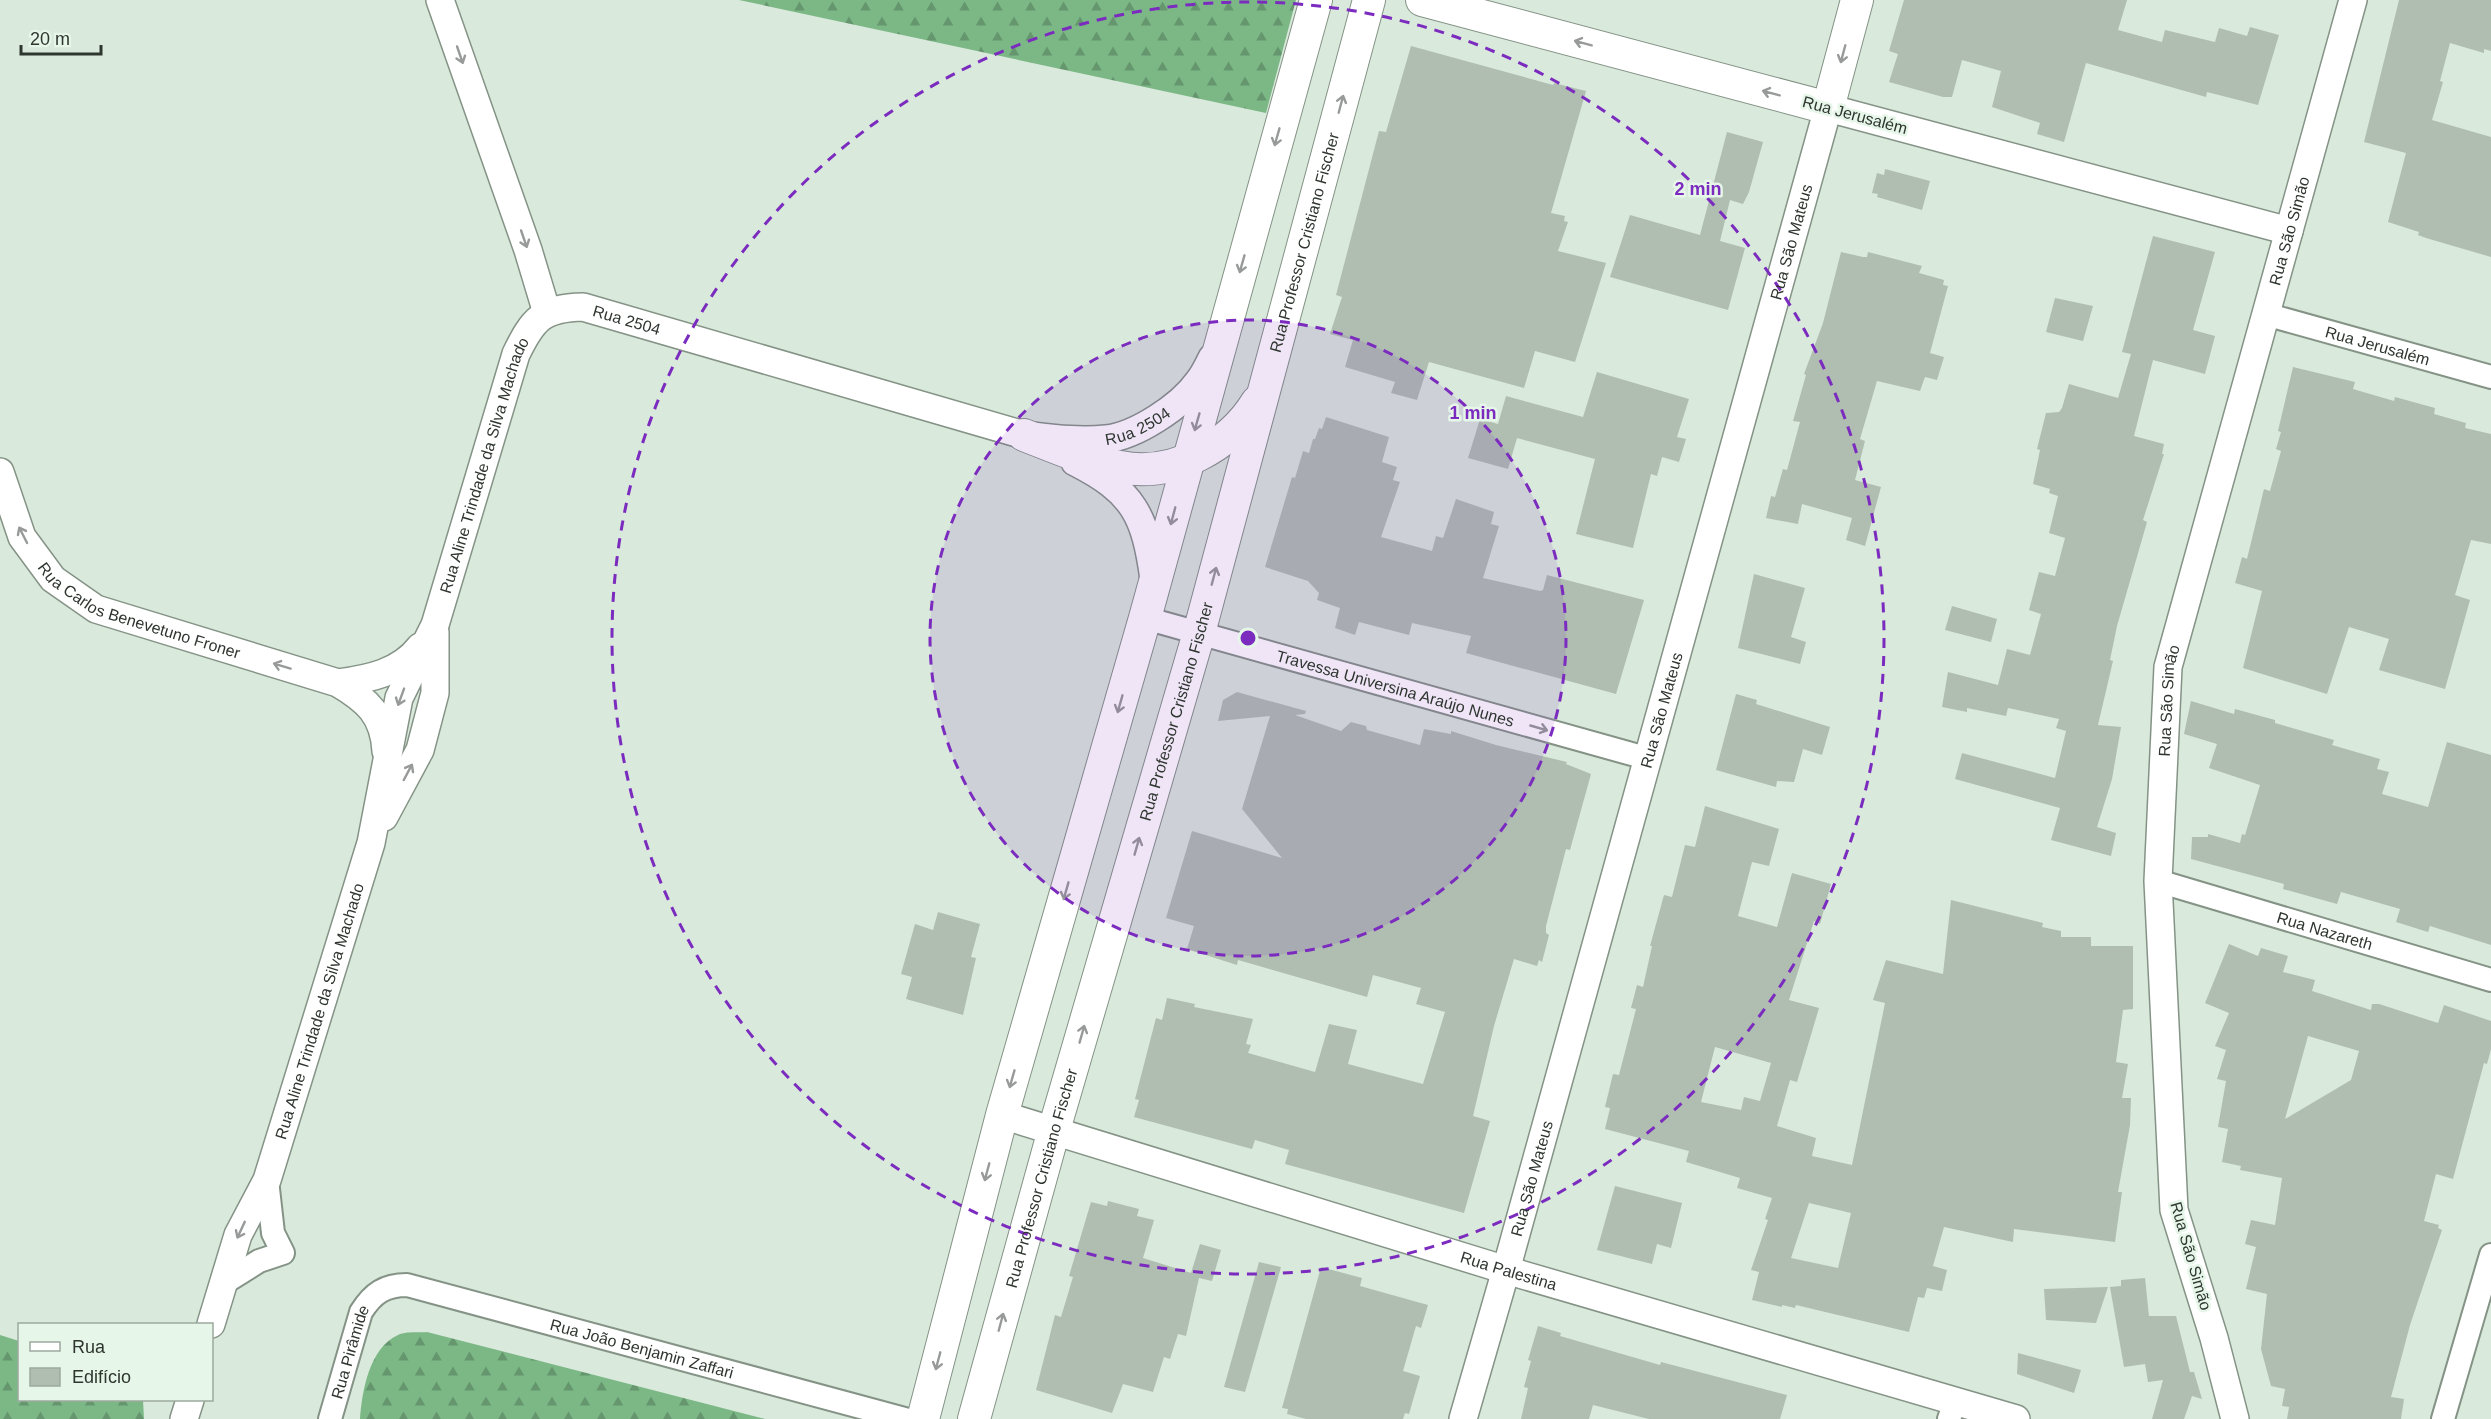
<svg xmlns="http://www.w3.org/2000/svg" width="2491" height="1419" font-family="Arial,sans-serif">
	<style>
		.forest { fill: url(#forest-firs) }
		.building { fill: #afbeb1; fill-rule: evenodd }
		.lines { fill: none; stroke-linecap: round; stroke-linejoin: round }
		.minor-casing { stroke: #849386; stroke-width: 26 }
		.tertiary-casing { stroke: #849386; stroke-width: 30 }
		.secondary-casing { stroke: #849386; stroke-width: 34 }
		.minor { stroke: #fff; stroke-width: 22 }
		.tertiary { stroke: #fff; stroke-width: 27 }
		.secondary { stroke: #fff; stroke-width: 32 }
		.oneway { stroke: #979a98 }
		.ring { fill: none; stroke: #7b2cbf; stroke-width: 3; stroke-dasharray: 10 8 }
		.labels { text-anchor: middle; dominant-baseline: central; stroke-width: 5; stroke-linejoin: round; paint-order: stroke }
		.street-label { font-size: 16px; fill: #2f3630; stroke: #e6f6e8 }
		.centre { fill: #7b2cbf; stroke: #e6f6e8; stroke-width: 3 }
		.ring-label { font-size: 18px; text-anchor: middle; font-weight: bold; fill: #7b2cbf; stroke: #e6f6e8; stroke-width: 5; stroke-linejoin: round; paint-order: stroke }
	</style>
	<defs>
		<pattern id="forest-firs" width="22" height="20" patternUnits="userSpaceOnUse" patternTransform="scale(1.5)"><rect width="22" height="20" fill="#7bb886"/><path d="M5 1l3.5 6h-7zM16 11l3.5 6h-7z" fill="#65966e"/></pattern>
	</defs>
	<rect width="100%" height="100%" fill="#d9e9db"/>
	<!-- forest -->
	<g class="forest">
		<path d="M 739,0 L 1296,0 L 1266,113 Z"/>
		<path d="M 427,1332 L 765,1419 L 360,1419 C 362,1392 369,1348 398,1335 C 406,1331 419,1333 427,1332 Z"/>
		<path d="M 0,1335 L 19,1341 L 20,1400 L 143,1400 L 144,1419 L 0,1419 Z"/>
	</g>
	<!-- building -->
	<g class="building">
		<path d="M 1904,0 L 2127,0 L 2118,30 L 2162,42 L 2165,30 L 2215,42 L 2219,28 L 2247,36 L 2250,27 L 2279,35 L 2258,105 L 2207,92 L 2206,97 L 2086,63 L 2064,142 L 2037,134 L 2040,123 L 1992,107 L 2001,71 L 1962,60 L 1952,97 L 1943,97 L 1889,82 L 1898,54 L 1889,51 Z"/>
		<path d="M 2399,0 L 2491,0 L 2491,51 L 2484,49 L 2484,53 L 2450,43 L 2440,81 L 2443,82 L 2432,120 L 2491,137 L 2491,257 L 2426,238 L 2418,235 L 2419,232 L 2388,222 L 2406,153 L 2364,142 Z"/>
		<path d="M 1411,46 L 1553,85 L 1554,83 L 1586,91 L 1551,213 L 1565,216 L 1564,221 L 1568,222 L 1558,251 L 1606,263 L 1575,362 L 1535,351 L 1524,388 L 1429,362 L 1417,400 L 1391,393 L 1395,382 L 1345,367 L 1353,340 L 1330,334 L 1342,297 L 1336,295 L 1379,131 L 1386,132 Z"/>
		<path d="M 1727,132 L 1763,142 L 1749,192 L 1743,204 L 1730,200 L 1720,241 L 1745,248 L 1728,310 L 1610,277 L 1630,215 L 1700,235 Z"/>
		<path d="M 1885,169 L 1930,181 L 1922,210 L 1877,197 L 1878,194 L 1872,193 L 1877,173 L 1884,175 Z"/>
		<path d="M 2153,236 L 2215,252 L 2193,330 L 2215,336 L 2205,374 L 2153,360 L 2134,436 L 2164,444 L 2162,454 L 2164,454 L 2143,520 L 2147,522 L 2117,626 L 2110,660 L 2113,661 L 2098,725 L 2121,727 L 2112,779 L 2097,827 L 2116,833 L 2111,856 L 2051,840 L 2060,808 L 1955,779 L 1962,753 L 2055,778 L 2066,731 L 2056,728 L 2059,719 L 2008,708 L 2006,716 L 1967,708 L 1967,712 L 1942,707 L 1948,672 L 1998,685 L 2007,649 L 2030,655 L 2041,614 L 2029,610 L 2039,572 L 2055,576 L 2065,538 L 2049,533 L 2058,496 L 2049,493 L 2050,489 L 2033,484 L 2040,450 L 2037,449 L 2046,413 L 2059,412 L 2062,408 L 2069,384 L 2118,398 L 2131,354 L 2122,352 Z"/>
		<path d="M 1841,252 L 1863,257 L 1867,257 L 1868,252 L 1922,266 L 1919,273 L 1944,280 L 1943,285 L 1948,286 L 1930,353 L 1944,357 L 1937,380 L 1925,377 L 1920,391 L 1877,381 L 1860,439 L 1865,441 L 1855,480 L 1881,487 L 1865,546 L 1846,540 L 1852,518 L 1802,504 L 1798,524 L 1766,518 L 1771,496 L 1775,497 L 1783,469 L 1787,470 L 1800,422 L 1793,421 L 1806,375 L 1804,374 L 1823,323 Z"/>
		<path d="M 2055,298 L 2093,306 L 2083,341 L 2046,332 Z"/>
		<path d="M 2293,367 L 2355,382 L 2353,389 L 2394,401 L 2395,397 L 2435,408 L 2434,414 L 2466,423 L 2465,428 L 2491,434 L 2491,544 L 2471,540 L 2455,595 L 2470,600 L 2445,689 L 2379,670 L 2389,639 L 2349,627 L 2327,694 L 2243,668 L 2262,591 L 2235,583 L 2242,557 L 2247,559 L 2264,489 L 2270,491 L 2281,451 L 2276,449 L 2281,432 L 2278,431 Z"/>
		<path d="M 1597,372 L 1689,399 L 1677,437 L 1686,439 L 1679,462 L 1662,457 L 1657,476 L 1651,474 L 1633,548 L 1576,534 L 1595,459 L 1517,438 L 1508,469 L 1468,458 L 1480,419 L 1498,424 L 1506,396 L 1583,417 Z"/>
		<path d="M 1326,417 L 1389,437 L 1382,462 L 1397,467 L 1393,480 L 1400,482 L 1381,537 L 1432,551 L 1436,536 L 1443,538 L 1456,499 L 1494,512 L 1491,524 L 1499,526 L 1483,578 L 1540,591 L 1543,590 L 1547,575 L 1644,600 L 1616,694 L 1466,653 L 1471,636 L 1412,623 L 1409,635 L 1359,622 L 1355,635 L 1335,628 L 1340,608 L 1317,600 L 1319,593 L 1308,581 L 1265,567 L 1292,477 L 1295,478 L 1303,451 L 1309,453 L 1313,439 L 1315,439 L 1319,428 L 1322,429 Z"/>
		<path d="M 1754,574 L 1805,588 L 1791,637 L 1806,642 L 1800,664 L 1738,648 Z"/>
		<path d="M 1952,606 L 1997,619 L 1991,642 L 1945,630 Z"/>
		<path d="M 1237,692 L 1306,711 L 1305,714 L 1295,715 L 1341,731 L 1351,722 L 1366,726 L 1367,730 L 1420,745 L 1424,729 L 1451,734 L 1451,731 L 1496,745 L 1567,762 L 1566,764 L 1591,774 L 1570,850 L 1566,849 L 1546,926 L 1546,933 L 1549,935 L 1542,962 L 1539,960 L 1537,966 L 1514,959 L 1494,1026 L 1473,1116 L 1490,1121 L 1464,1213 L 1285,1164 L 1289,1150 L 1255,1140 L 1252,1149 L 1134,1117 L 1139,1100 L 1135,1099 L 1156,1018 L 1162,1020 L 1167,998 L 1195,1004 L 1194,1007 L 1253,1019 L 1246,1044 L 1251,1045 L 1248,1053 L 1315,1072 L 1329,1024 L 1357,1030 L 1348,1064 L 1423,1084 L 1445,1012 L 1416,1004 L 1421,988 L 1373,975 L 1367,997 L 1238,960 L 1237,965 L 1187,949 L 1194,926 L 1166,918 L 1192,831 L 1282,858 L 1242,809 L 1270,716 L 1218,721 L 1223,700 Z"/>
		<path d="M 1736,694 L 1757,700 L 1756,704 L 1830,727 L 1822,755 L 1803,749 L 1794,782 L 1777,781 L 1776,787 L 1716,770 Z"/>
		<path d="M 2191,701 L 2234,714 L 2235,709 L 2275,720 L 2275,723 L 2334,740 L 2332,745 L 2380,759 L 2377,769 L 2389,772 L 2382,794 L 2428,807 L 2447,742 L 2491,755 L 2491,945 L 2430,926 L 2428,932 L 2396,922 L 2400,909 L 2341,892 L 2337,904 L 2283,889 L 2284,884 L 2191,859 L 2192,837 L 2208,837 L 2208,834 L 2240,843 L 2242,834 L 2245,835 L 2260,785 L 2209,768 L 2217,744 L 2184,734 Z"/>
		<path d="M 1705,806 L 1779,829 L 1769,866 L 1752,862 L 1738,916 L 1777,927 L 1792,873 L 1831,884 L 1820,924 L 1814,921 L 1789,1000 L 1819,1008 L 1797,1082 L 1790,1080 L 1777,1126 L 1816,1138 L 1812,1156 L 1852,1165 L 1885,1003 L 1873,1000 L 1886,960 L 1943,974 L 1951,900 L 2043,923 L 2042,927 L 2061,931 L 2061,937 L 2091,937 L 2091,946 L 2133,946 L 2133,1009 L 2123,1010 L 2116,1062 L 2128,1064 L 2122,1098 L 2131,1098 L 2130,1125 L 2118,1192 L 2122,1192 L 2115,1242 L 2014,1229 L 2013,1242 L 1944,1227 L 1933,1266 L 1947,1270 L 1942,1291 L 1927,1288 L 1924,1298 L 1918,1297 L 1909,1332 L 1796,1305 L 1795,1308 L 1782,1305 L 1782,1307 L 1752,1300 L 1759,1272 L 1751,1270 L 1768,1220 L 1765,1219 L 1772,1198 L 1737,1188 L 1740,1178 L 1686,1162 L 1689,1151 L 1605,1129 L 1610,1108 L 1605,1107 L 1613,1074 L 1619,1075 L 1636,1009 L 1631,1008 L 1637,985 L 1643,987 L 1652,946 L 1650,946 L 1664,895 L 1672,897 L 1685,845 L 1695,847 ZM 1715,1047 L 1771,1063 L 1760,1101 L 1744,1097 L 1741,1110 L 1701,1102 ZM 1809,1203 L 1851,1213 L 1838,1268 L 1791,1258 Z"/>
		<path d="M 938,912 L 980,924 L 971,957 L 976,958 L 963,1015 L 906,999 L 912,977 L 901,974 L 915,924 L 933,930 Z"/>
		<path d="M 2229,944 L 2258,956 L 2261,948 L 2288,956 L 2283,972 L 2315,980 L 2312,991 L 2371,1010 L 2372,1004 L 2379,1004 L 2438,1023 L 2444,1005 L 2491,1021 L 2491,1049 L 2487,1064 L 2484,1063 L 2453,1179 L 2436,1174 L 2424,1221 L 2439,1225 L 2438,1228 L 2442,1230 L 2410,1325 L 2391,1397 L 2404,1399 L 2401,1419 L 2287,1419 L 2289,1407 L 2282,1406 L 2285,1389 L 2271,1386 L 2261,1349 L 2267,1294 L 2246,1289 L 2256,1247 L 2245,1244 L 2251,1220 L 2275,1225 L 2282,1178 L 2240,1170 L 2241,1166 L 2222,1162 L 2228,1129 L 2218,1127 L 2226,1081 L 2217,1079 L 2226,1050 L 2215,1046 L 2229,1013 L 2205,1003 ZM 2308,1036 L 2359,1051 L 2351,1080 L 2285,1119 Z"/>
		<path d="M 1615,1186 L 1682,1203 L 1671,1248 L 1657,1244 L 1652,1264 L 1597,1250 Z"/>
		<path d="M 1108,1201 L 1139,1209 L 1137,1216 L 1154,1220 L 1143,1258 L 1191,1273 L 1200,1244 L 1221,1250 L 1212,1281 L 1199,1278 L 1186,1336 L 1178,1334 L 1170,1359 L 1164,1357 L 1153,1392 L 1123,1384 L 1112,1413 L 1036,1390 L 1055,1315 L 1061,1317 L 1073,1277 L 1069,1276 L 1091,1202 L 1107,1206 Z"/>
		<path d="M 1259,1262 L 1281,1267 L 1245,1392 L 1224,1387 Z"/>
		<path d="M 1321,1267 L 1362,1278 L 1360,1286 L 1428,1305 L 1421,1328 L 1416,1326 L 1403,1371 L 1420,1376 L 1409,1414 L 1405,1413 L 1403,1419 L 1306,1419 L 1287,1414 L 1288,1409 L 1282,1408 Z"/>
		<path d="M 2145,1278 L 2149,1316 L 2176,1316 L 2190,1372 L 2194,1372 L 2202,1399 L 2192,1396 L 2184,1419 L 2152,1419 L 2163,1380 L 2148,1382 L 2145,1364 L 2124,1367 L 2110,1287 L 2121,1286 L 2121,1280 Z"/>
		<path d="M 2108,1287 L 2096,1323 L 2046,1320 L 2044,1289 Z"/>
		<path d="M 1538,1326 L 1561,1333 L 1560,1336 L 1660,1365 L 1661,1362 L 1787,1395 L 1780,1419 L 1649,1419 L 1593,1405 L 1589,1419 L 1521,1419 L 1528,1388 L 1524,1387 L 1531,1361 L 1528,1360 Z"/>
		<path d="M 2018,1353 L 2081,1370 L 2074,1393 L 2017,1374 Z"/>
	</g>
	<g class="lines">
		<defs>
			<g id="minor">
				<path id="s1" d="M 2265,314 L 2491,377"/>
				<path id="s2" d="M 1145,618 L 1646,758"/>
				<path id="s3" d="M 2158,881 L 2491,980"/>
				<path d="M 224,1283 L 259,1261 L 283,1253 L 273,1233 L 267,1180"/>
				<path id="s4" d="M 330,1419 L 361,1312 C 373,1293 385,1285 407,1285 L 905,1419"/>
				<path d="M 1949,1419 L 1955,1402"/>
				<path d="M 2443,1419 L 2491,1255"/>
			</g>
			<g id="tertiary">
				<path d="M 440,0 L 528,250 L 547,313"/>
				<path d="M 1075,462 C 1134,492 1145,515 1154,579"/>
				<path id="s5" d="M 0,472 L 22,537 L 53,579 L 96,609 L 338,683 C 367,700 384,715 386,751"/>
				<path d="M 338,683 C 368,679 400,673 420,647"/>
				<path d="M 384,817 L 420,750 L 435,693 L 435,632"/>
				<path id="s6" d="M 1002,1115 L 1506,1270 L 2016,1419"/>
				<path id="s7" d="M 211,1324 L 238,1235 L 267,1180 L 371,843 L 399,698 L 435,625 L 516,354 C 533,319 542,308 583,307 L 1024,435 C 1051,438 1078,442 1106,439 C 1136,436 1181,406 1198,382 C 1204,375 1208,366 1212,358"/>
				<path d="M 184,1419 L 190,1400"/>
				<path id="s8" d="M 1463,1419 L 1506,1270 L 1828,108 L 2289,231"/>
				<path id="s9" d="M 2235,1419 L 2214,1338 L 2174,1210 L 2158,881 L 2168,667 L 2353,0"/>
			</g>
			<g id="secondary">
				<path d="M 1422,0 L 1828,108 L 1857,0"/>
				<path d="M 1024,435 C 1055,447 1086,461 1120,467 C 1173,478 1230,446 1257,402"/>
				<path d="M 923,1419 L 1002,1115 L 1145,618 L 1316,0"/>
				<path id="s10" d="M 974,1419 L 1054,1130 L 1199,633 L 1369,0"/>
			</g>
		</defs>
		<!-- minor casing -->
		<use href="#minor" class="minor-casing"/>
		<!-- tertiary casing -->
		<use href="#tertiary" class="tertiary-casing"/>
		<!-- secondary casing -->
		<use href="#secondary" class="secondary-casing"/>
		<!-- minor -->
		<use href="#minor" class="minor"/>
		<!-- tertiary -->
		<use href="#tertiary" class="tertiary"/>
		<!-- secondary -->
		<use href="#secondary" class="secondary"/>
	</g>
	<!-- one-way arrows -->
	<defs><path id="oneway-shaft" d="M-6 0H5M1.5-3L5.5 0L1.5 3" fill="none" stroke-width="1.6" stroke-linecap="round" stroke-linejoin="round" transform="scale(1.5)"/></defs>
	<g class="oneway">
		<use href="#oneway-shaft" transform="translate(1583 43) rotate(-165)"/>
		<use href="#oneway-shaft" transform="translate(1843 54) rotate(105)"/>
		<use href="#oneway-shaft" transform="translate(460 55) rotate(71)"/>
		<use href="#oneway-shaft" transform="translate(1771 93) rotate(-165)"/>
		<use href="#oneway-shaft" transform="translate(1341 104) rotate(-75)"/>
		<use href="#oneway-shaft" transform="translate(1277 137) rotate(106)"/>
		<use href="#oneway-shaft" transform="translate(524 239) rotate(71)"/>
		<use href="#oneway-shaft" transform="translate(1242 264) rotate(106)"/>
		<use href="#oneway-shaft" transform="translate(1197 422) rotate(106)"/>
		<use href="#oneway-shaft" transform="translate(1173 516) rotate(105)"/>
		<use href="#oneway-shaft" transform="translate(23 535) rotate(-117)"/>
		<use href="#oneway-shaft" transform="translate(1214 576) rotate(-75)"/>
		<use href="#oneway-shaft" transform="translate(282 666) rotate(-163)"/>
		<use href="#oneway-shaft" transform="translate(401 697) rotate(110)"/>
		<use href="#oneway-shaft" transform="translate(1120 704) rotate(106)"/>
		<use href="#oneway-shaft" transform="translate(1539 728) rotate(16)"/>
		<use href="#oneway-shaft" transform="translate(408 772) rotate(-62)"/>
		<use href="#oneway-shaft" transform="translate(1137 846) rotate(-74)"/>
		<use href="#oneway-shaft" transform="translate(1066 891) rotate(106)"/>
		<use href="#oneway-shaft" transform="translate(1082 1034) rotate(-74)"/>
		<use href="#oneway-shaft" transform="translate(1012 1079) rotate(106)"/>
		<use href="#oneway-shaft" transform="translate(987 1172) rotate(105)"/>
		<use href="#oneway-shaft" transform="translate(241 1230) rotate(115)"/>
		<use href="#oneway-shaft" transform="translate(1001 1322) rotate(-75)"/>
		<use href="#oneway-shaft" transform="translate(938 1361) rotate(105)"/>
	</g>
	<!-- distance rings -->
	<circle cx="1248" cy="638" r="318" fill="#7b2cbf" fill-opacity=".12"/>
	<g class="ring">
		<circle cx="1248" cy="638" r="318"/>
		<circle cx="1248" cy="638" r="636"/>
	</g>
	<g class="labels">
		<!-- street labels -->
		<g class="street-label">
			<text transform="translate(1855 115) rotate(15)">Rua Jerusalém</text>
			<text stroke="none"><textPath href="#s9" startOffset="1214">Rua São Simão</textPath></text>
			<text stroke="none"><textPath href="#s8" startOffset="1222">Rua São Mateus</textPath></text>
			<text stroke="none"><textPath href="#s10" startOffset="1222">Rua Professor Cristiano Fischer</textPath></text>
			<text stroke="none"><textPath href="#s7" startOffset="1154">Rua 2504</textPath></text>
			<text stroke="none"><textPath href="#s1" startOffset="117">Rua Jerusalém</textPath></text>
			<text stroke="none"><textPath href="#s7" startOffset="1684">Rua 2504</textPath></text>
			<text stroke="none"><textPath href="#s7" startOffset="904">Rua Aline Trindade da Silva Machado</textPath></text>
			<text stroke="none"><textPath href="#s5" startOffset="213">Rua Carlos Benevetuno Froner</textPath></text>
			<text stroke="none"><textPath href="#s2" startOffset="260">Travessa Universina Araújo Nunes</textPath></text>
			<text stroke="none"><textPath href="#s9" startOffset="728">Rua São Simão</textPath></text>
			<text stroke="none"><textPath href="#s8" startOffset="736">Rua São Mateus</textPath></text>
			<text stroke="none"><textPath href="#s10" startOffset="736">Rua Professor Cristiano Fischer</textPath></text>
			<text stroke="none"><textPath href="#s3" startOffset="174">Rua Nazareth</textPath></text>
			<text stroke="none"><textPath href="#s7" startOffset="332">Rua Aline Trindade da Silva Machado</textPath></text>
			<text stroke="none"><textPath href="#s10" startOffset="250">Rua Professor Cristiano Fischer</textPath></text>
			<text stroke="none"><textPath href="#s8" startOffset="250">Rua São Mateus</textPath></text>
			<text transform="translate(2191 1256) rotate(74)">Rua São Simão</text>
			<text stroke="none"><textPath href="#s6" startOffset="530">Rua Palestina</textPath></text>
			<text stroke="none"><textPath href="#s4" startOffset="411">Rua João Benjamin Zaffari</textPath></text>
			<text stroke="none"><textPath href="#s4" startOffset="70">Rua Pirâmide</textPath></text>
		</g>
	</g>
	<circle cx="1248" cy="638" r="9" class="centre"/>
	<g class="ring-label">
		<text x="1698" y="195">2 min</text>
		<text x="1473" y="419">1 min</text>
	</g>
	<!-- legend -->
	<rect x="18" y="1323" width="195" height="78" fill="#e6f6e8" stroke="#9da99e" stroke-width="1.5"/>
	<rect x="30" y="1342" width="30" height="9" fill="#ffffff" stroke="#9da99e" stroke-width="1.5"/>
	<text x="72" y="1353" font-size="18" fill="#2f3630">Rua</text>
	<rect x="30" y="1368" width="30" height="18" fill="#afbeb1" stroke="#9da99e" stroke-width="1.5"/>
	<text x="72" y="1383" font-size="18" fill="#2f3630">Edifício</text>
	<!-- scale -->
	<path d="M21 45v9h80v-9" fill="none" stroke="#2f3630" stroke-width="3"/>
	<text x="30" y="45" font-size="18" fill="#2f3630" stroke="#e6f6e8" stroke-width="4.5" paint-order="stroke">20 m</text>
</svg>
